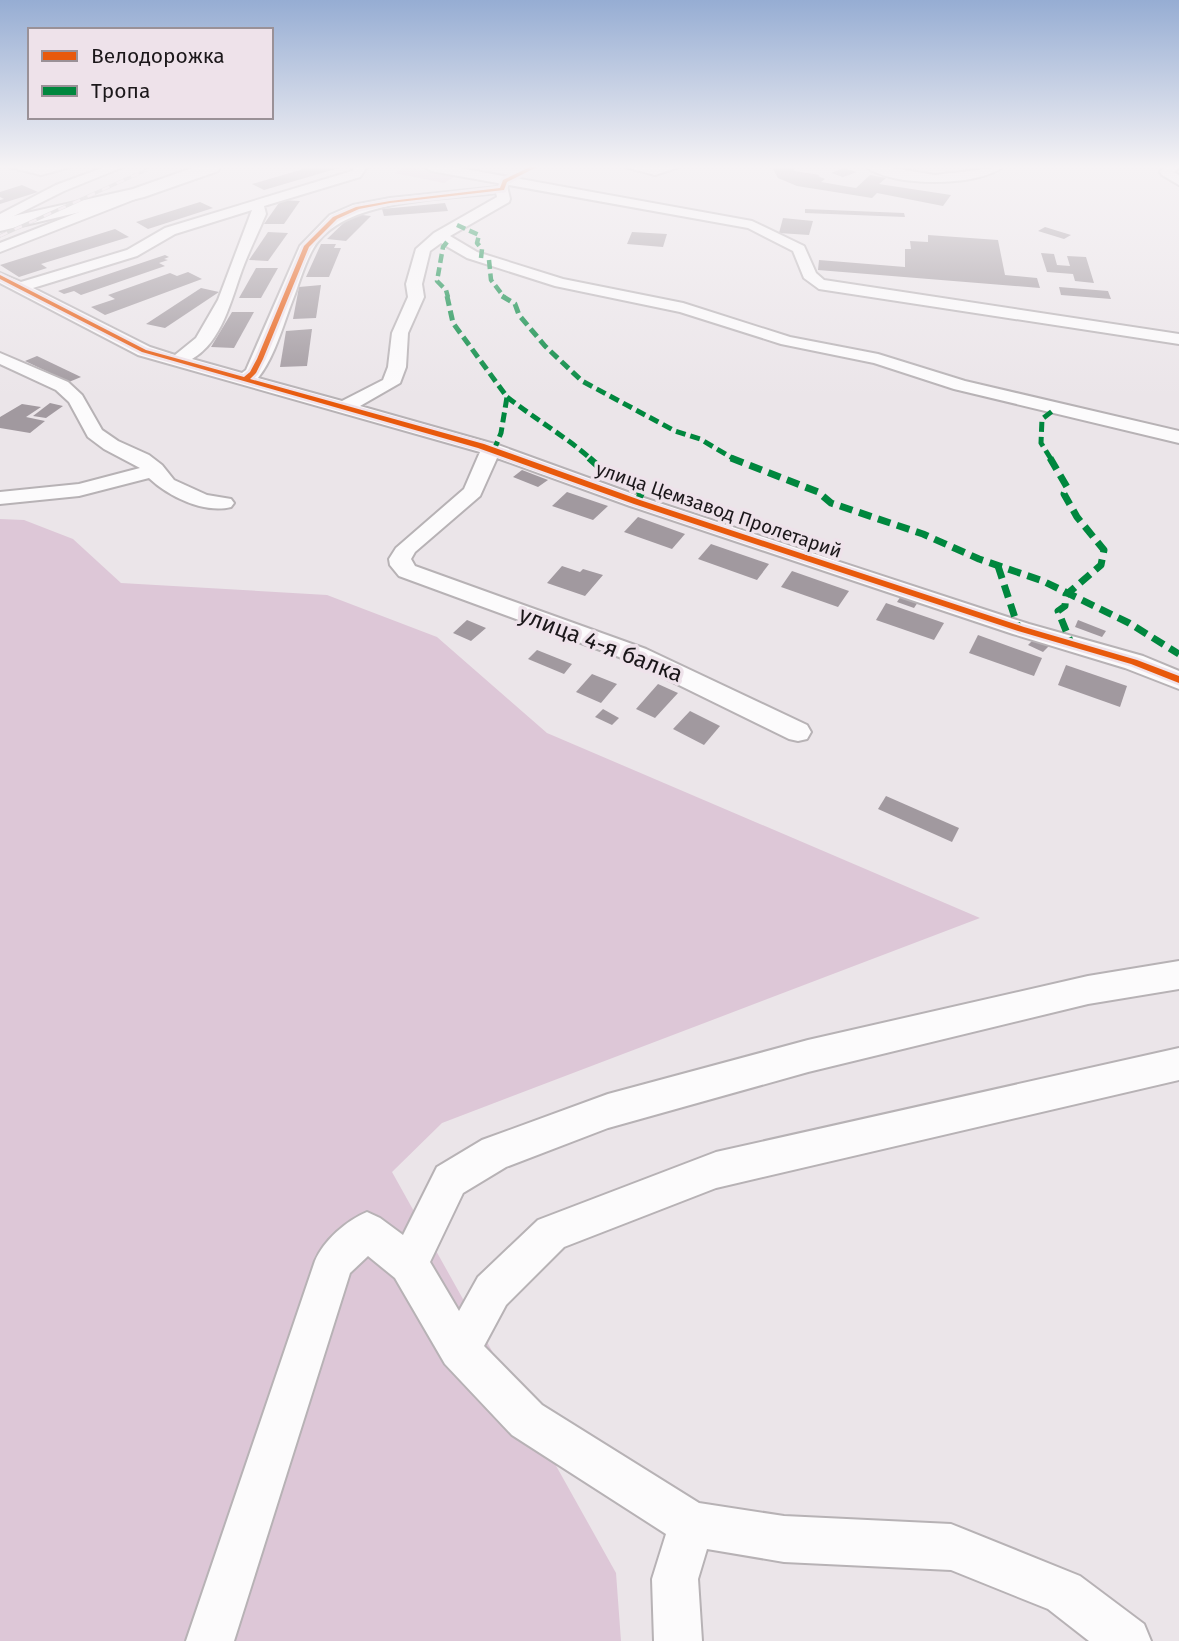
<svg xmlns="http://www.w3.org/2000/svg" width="1179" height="1641" font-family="'Fira Sans',sans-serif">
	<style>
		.green { fill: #ddc7d7 }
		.building { fill: #a1999f }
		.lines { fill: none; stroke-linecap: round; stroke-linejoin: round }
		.minor-casing { stroke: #b7b2b5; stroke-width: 4 }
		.highway-casing { stroke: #b7b2b5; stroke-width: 4 }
		.minor { fill: #fcfbfc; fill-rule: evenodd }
		.highway { fill: #fcfbfc; fill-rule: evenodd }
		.rail-casing { stroke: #bfbdbe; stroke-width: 3.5 }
		.rail { stroke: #eee2ea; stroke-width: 2.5; stroke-dasharray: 8; stroke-linecap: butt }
		.quiet-far2 { stroke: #00873e; stroke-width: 4.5; stroke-dasharray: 9 4.5; stroke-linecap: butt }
		.quiet-far1 { stroke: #00873e; stroke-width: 5; stroke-dasharray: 10 5; stroke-linecap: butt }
		.quiet { stroke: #00873e; stroke-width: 7; stroke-dasharray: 13 7; stroke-linecap: butt }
		.cycleway-casing { stroke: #eee2ea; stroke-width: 5 }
		.cycleway { fill: #e8590c; fill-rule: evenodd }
		.labels { text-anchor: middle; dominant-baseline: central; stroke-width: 7; stroke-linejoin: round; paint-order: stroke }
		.far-street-label { font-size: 19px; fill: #1b171a; stroke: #eee2ea }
		.street-label { font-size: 23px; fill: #1b171a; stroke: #eee2ea }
	</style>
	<rect width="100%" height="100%" fill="#ebe5e9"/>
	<!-- green -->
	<g class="green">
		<path d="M 405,167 L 456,176 L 444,183 L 394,173 Z"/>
		<path d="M 0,519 L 24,520 L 73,539 L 121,583 L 327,595 L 437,637 L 547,733 L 980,918 L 442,1123 L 392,1172 L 616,1573 L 621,1641 L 0,1641 Z"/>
	</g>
	<!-- building -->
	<g class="building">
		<path d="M 310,167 L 339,168 L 264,190 L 252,184 Z"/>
		<path d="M 772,167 L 792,167 L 795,171 L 820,175 L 818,176 L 825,179 L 821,182 L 856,188 L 870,175 L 886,178 L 879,184 L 951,195 L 943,206 L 877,193 L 872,198 L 797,186 L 778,178 Z"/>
		<path d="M 844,168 L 857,172 L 843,177 L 831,173 Z"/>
		<path d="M 22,185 L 38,192 L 0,204 L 0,200 L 4,199 L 0,197 L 0,192 Z"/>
		<path d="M 281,200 L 300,201 L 284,224 L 264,224 Z"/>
		<path d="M 200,202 L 213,208 L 148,229 L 136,222 Z"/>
		<path d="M 445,203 L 448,211 L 384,216 L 382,209 Z"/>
		<path d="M 805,209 L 904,213 L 905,217 L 805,213 Z"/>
		<path d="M 353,214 L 371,216 L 346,241 L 327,239 Z"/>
		<path d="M 783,218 L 813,221 L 809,235 L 779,233 Z"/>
		<path d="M 1045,227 L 1071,235 L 1064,239 L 1038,231 Z"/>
		<path d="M 115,229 L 129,237 L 41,264 L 47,268 L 19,277 L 0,265 Z"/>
		<path d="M 268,232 L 288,233 L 268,261 L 249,260 Z"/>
		<path d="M 632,232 L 667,234 L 663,247 L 627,244 Z"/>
		<path d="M 928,235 L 998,240 L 1005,275 L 1037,278 L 1040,288 L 818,270 L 819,260 L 905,267 L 905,249 L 911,249 L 910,241 L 928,242 Z"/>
		<path d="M 321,244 L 336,244 L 334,248 L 341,248 L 329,277 L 306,277 Z"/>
		<path d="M 1041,253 L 1054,254 L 1057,265 L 1070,266 L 1067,256 L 1086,257 L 1094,283 L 1075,281 L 1073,274 L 1047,272 Z"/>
		<path d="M 165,255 L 169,257 L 164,259 L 168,260 L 159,263 L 165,266 L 81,295 L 74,291 L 64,294 L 58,291 Z"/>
		<path d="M 256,268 L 278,268 L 261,298 L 239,298 Z"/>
		<path d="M 188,272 L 202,279 L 105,315 L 91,307 L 115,299 L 108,295 L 170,273 L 177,276 Z"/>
		<path d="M 321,285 L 316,318 L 293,319 L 299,287 Z"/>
		<path d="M 1059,287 L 1108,291 L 1111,299 L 1061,295 Z"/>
		<path d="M 201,288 L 219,292 L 165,328 L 146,324 Z"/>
		<path d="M 232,312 L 254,312 L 234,348 L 211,347 Z"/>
		<path d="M 312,329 L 307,366 L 280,367 L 286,331 Z"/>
		<path d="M 37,356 L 81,377 L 69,382 L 25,361 Z"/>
		<path d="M 50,403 L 63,406 L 46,418 L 33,416 Z"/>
		<path d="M 22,404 L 41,407 L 26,417 L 45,421 L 30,433 L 0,428 L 0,417 Z"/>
		<path d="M 522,470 L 548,480 L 538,487 L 513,477 Z"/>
		<path d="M 567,492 L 608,506 L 593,520 L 552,506 Z"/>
		<path d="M 638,517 L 685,534 L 672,549 L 624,532 Z"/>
		<path d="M 773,532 L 791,536 L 787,545 L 769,540 Z"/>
		<path d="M 711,544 L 769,564 L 757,580 L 698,559 Z"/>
		<path d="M 562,566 L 580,572 L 583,569 L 603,575 L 585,596 L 547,583 Z"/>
		<path d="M 792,571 L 849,591 L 838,607 L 781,587 Z"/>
		<path d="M 901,596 L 918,602 L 914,608 L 897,602 Z"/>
		<path d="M 886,603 L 944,623 L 934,640 L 876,620 Z"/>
		<path d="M 467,620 L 486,628 L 471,641 L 453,633 Z"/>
		<path d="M 1078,620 L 1106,631 L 1102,637 L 1075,627 Z"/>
		<path d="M 978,635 L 1042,658 L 1034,676 L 969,653 Z"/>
		<path d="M 1034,639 L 1049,646 L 1043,652 L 1028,645 Z"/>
		<path d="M 537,650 L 572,664 L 564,674 L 528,659 Z"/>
		<path d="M 1066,665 L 1127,686 L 1120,707 L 1058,685 Z"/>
		<path d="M 592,674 L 617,684 L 601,703 L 576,692 Z"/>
		<path d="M 658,684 L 678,693 L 655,718 L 636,709 Z"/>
		<path d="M 603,709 L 619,718 L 612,725 L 595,717 Z"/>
		<path d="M 690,711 L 720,726 L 704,745 L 673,729 Z"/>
		<path d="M 886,796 L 959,828 L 952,842 L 878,809 Z"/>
	</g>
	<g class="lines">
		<defs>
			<g id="minor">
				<path d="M 9,167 L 70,167 L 41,175 Z"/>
				<path d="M 105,167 L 123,167 L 64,191 L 0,223 L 0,214 L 56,185 Z"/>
				<path d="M 355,167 L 367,167 L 360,177 L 264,206 L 266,214 C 258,233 249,251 242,270 C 231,300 222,342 192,359 L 242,373 L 246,370 L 300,246 L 330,215 L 353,205 L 390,198 L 507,186 L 510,199 L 509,202 L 450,236 L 477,252 L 563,279 L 683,303 L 790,337 L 878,354 L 965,381 L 1179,431 L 1179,443 L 954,389 L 874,363 L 781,344 L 680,312 L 555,286 L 467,258 L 441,243 L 430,251 L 422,284 L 424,297 L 408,333 L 406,367 L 400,383 L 360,406 L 498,445 L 644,498 L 1029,624 L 1143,656 L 1179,671 L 1179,689 L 1125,668 L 1013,634 L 630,506 L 497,458 L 480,496 L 415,552 L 411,559 L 415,566 L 646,649 L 807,725 L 811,732 L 807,739 L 798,741 L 789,739 L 630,661 L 399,576 L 390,565 L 389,559 L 396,548 L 464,489 L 480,452 L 138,355 L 0,283 L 0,273 L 21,282 L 127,250 L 165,228 L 352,171 ZM 496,193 L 497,197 L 434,233 L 416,249 L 406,284 L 408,297 L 392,333 L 388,367 L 383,380 L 342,401 L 258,378 C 276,355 284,321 295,294 C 300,280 305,263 313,249 C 342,198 443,200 496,193 ZM 252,210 L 218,300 L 196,338 L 175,355 L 150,347 L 33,288 L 137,256 L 175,234 Z"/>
				<path d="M 425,167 L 454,167 L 752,221 L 804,246 L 816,273 L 824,280 L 1179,334 L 1179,344 L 819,289 L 804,278 L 793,251 L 748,228 L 431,171 Z"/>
				<path d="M 625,167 L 679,167 L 655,175 Z"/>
				<path d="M 866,167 L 887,167 L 935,175 L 1003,167 C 976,187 893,187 866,167 Z"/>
				<path d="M 1164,167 L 1179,167 L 1174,172 L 1179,175 L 1179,185 L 1162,175 L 1160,172 Z"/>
				<path d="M 138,189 L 144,193 L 143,196 L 0,252 L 0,243 Z"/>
				<path d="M 0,353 L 68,382 L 82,395 L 102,430 L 118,441 L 149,455 L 162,465 L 174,480 L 207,495 L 231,499 L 234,503 L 231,507 C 204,514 168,496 149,478 L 79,496 L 0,504 L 0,492 L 79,484 L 140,468 L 104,449 L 88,437 L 69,402 L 56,390 L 0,364 Z"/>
				<path d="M 1179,961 L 1179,989 L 1088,1004 L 808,1072 L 608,1128 L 506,1167 L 463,1193 L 430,1262 L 459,1311 L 478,1277 L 538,1220 L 716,1152 L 1179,1048 L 1179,1080 L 716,1188 L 564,1247 L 506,1305 L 484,1346 L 542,1405 L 699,1503 L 784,1516 L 951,1524 L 1080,1576 L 1144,1624 L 1151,1641 L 1089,1641 L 1048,1609 L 951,1570 L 784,1562 L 707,1549 L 698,1579 L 702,1641 L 654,1641 L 652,1579 L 666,1534 L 512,1435 L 445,1364 L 395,1278 L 368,1256 L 350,1273 L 234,1641 L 186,1641 L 315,1261 C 324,1240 346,1221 367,1212 L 380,1218 L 403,1235 L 437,1167 L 482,1140 L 608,1094 L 808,1040 L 1088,976 Z"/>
			</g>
			<path id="highway" d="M 195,167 L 220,167 L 218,171 L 144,197 L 0,231 L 0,219 L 133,189 Z"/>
		</defs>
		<!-- minor casing -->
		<use href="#minor" class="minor-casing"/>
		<!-- highway casing -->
		<use href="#highway" class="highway-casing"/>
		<!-- minor -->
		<use href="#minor" class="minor"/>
		<!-- highway -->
		<use href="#highway" class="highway"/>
		<defs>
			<path id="rail" d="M 0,236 L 153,167"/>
		</defs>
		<!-- rail casing -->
		<use href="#rail" class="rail-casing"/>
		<!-- rail -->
		<use href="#rail" class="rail"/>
		<!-- quiet-far2 -->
		<g class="quiet-far2">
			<path d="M 457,225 L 479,235 L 477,243 L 482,249 L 481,258"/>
			<path d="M 447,242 L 443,247 L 437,281 L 446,290 L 448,297"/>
			<path d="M 489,260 L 491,280 L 504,297"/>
		</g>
		<!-- quiet-far1 -->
		<g class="quiet-far1">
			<path d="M 447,296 L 453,323 L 507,397 L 501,433 L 494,450"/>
			<path d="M 502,296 L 515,304 L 519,315 L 545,346 L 582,381 L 675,431 L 700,439 L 734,459"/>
			<path d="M 507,397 C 535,419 565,436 591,459"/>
			<path d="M 1051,459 L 1041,443 L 1042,419 L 1055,409"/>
		</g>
		<!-- quiet -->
		<g class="quiet">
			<path d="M 589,458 L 615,481 L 636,487 L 641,494 L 637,502"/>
			<path d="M 731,458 L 818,492 L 831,503 L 923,534 L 979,559 L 1043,581 L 1129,623 L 1179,654"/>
			<path d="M 1050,458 L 1067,487 L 1064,494 L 1077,517 L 1104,550 L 1101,565 L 1066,595 L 1065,606 L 1058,611 L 1071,643"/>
			<path d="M 998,566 L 1018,627"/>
		</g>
		<defs>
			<path id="cycleway" d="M 530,167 L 537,167 L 507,182 L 504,190 L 390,203 L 359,209 L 337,219 L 309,247 L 263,359 L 256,373 L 250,379 L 484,444 L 640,500 L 1024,627 L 1137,660 L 1179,676 L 1179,683 L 1131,664 L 1018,631 L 634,504 L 478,448 L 142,352 L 0,279 L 0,275 L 2,276 L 146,350 L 244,377 L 250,372 L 257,359 L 304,246 L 333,217 L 356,207 L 390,201 L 500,188 L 503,180 Z"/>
		</defs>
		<!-- cycleway casing -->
		<use href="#cycleway" class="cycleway-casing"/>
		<!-- cycleway -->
		<use href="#cycleway" class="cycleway"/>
	</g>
	<!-- sky -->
	<linearGradient id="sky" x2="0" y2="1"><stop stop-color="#96add3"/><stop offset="0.42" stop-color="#f6f3f5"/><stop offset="1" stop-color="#f6f3f5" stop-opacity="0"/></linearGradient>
	<rect width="1179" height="397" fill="url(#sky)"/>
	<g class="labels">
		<!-- far-street labels -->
		<g class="far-street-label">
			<text transform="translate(719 510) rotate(19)">улица Цемзавод Пролетарий</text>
		</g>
		<!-- street labels -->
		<g class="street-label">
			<text transform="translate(601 644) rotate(21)">улица 4-я балка</text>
		</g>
	</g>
	<!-- legend -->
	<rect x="28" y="28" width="245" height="91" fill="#eee2ea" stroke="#9a9197" stroke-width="2"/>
	<rect x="42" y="51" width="35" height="10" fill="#e8590c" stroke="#9a9197" stroke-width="2"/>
	<text x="91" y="63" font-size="21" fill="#1b171a">Велодорожка</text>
	<rect x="42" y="86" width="35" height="10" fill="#00873e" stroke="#9a9197" stroke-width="2"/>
	<text x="91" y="98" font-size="21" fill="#1b171a">Тропа</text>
</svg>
